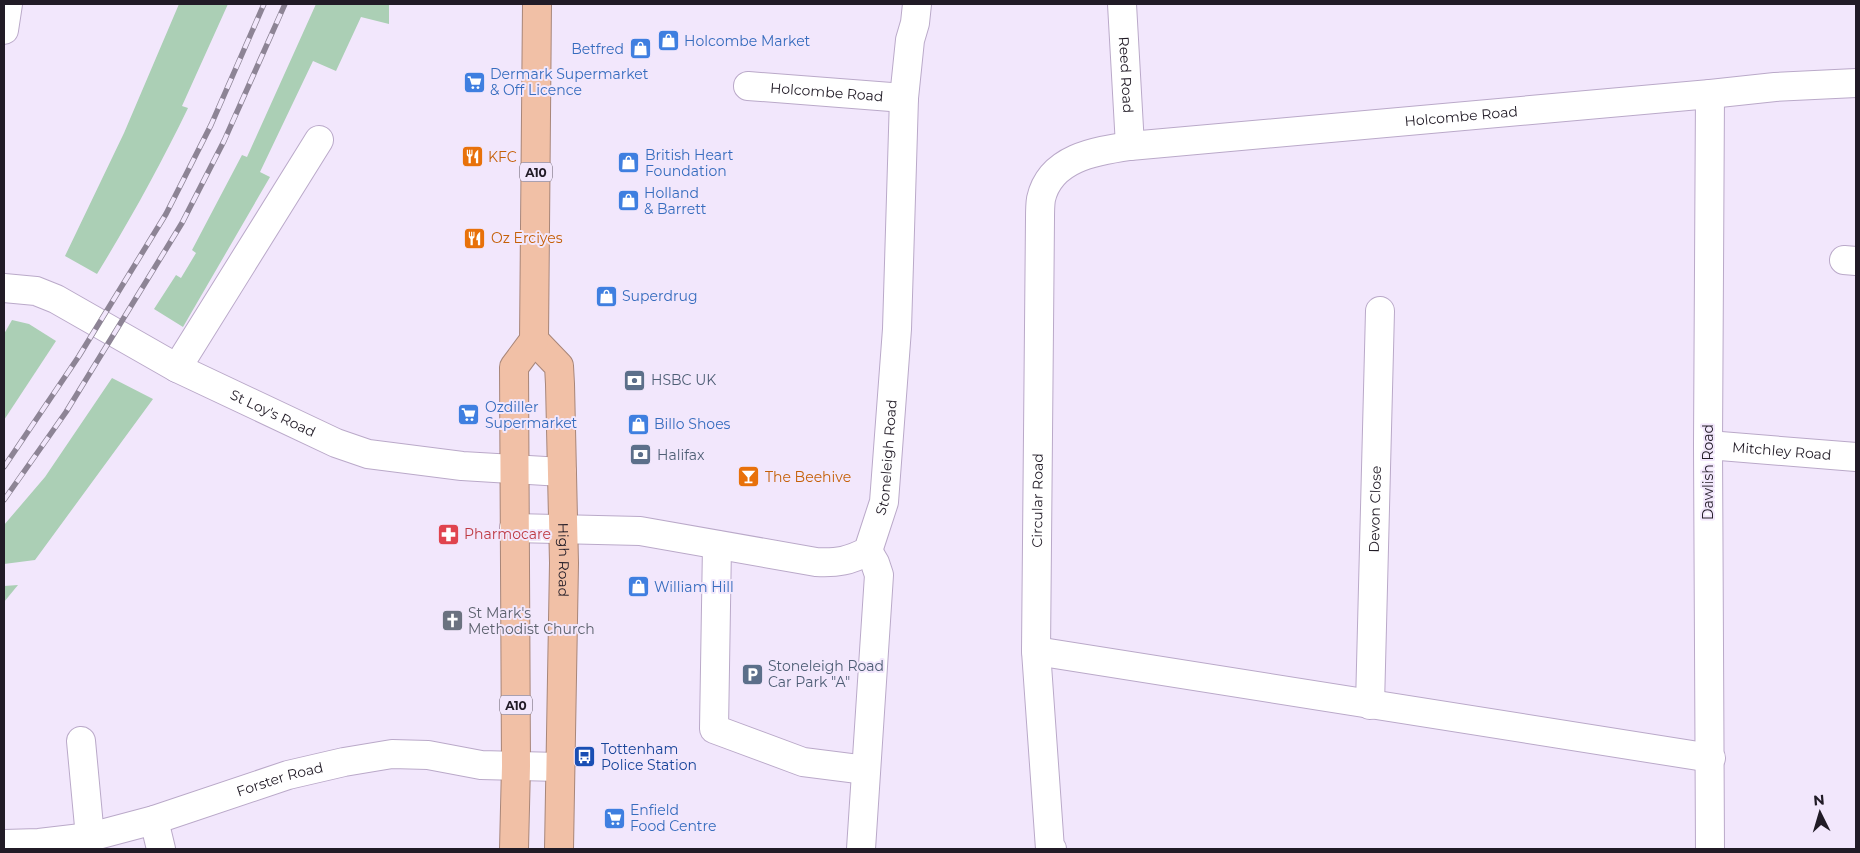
<svg xmlns="http://www.w3.org/2000/svg" width="1860" height="853" font-family="Montserrat,sans-serif">
	<style>
		.green { fill: #abcfb5 }
		.lines { fill: none; stroke-linecap: round; stroke-linejoin: round }
		.minor-casing { stroke: #baa9c9; stroke-width: 30 }
		.highway-casing { stroke: #a88679; stroke-width: 30 }
		.minor { stroke: #fff; stroke-width: 28 }
		.highway { stroke: #f1c0a6; stroke-width: 28 }
		.rail-casing { stroke: #8d8495; stroke-width: 5.5 }
		.rail { stroke: #f2e7fc; stroke-width: 4; stroke-dasharray: 11; stroke-linecap: butt }
		.labels { text-anchor: middle; dominant-baseline: central; stroke-width: 4; stroke-linejoin: round; paint-order: stroke }
		.shield { fill: #f2e7fc; stroke: #605866; stroke-width: 1 }
		.shield-label { font-size: 12px; font-weight: bold; fill: #211b26 }
		.shop-label { font-size: 14px; fill: #366cbe; stroke: #f2e7fc; text-anchor: start }
		.street-label { font-size: 14px; fill: #211b26; stroke: #f2e7fc }
		.food-label { font-size: 14px; fill: #c56008; stroke: #f2e7fc; text-anchor: start }
		.service-label { font-size: 14px; fill: #4e5e75; stroke: #f2e7fc; text-anchor: start }
		.health-label { font-size: 14px; fill: #be3a42; stroke: #f2e7fc; text-anchor: start }
		.worship-label { font-size: 14px; fill: #5b616d; stroke: #f2e7fc; text-anchor: start }
		.transit-label { font-size: 14px; fill: #164399; stroke: #f2e7fc; text-anchor: start }
	</style>
	<rect width="100%" height="100%" fill="#f2e7fc"/>
	<!-- green -->
	<g class="green">
		<path d="M 179,4 L 228,4 L 182,106 L 188,108 C 160,166 130,220 97,274 L 65,256 L 124,133 Z"/>
		<path d="M 316,4 L 389,4 L 389,24 L 361,17 L 336,71 L 313,61 L 260,172 L 270,177 L 183,327 L 154,309 L 176,275 L 181,278 L 196,253 L 192,250 L 242,155 L 247,157 Z"/>
		<path d="M 12,320 L 29,324 L 56,341 L 4,420 L 4,334 Z"/>
		<path d="M 112,378 L 153,399 L 35,560 L 4,564 L 4,525 L 45,477 Z"/>
		<path d="M 18,585 L 4,602 L 4,586 Z"/>
	</g>
	<g class="lines">
		<defs>
			<g id="minor">
				<path id="s1" d="M 1122,4 L 1130,146"/>
				<path d="M 4,30 L 8,4"/>
				<path id="s2" d="M 748,86 L 904,98"/>
				<path d="M 1844,260 L 1856,261"/>
				<path id="s3" d="M 4,288 L 36,291 L 56,299 L 177,368 L 336,443 L 368,454 L 462,466 L 562,472"/>
				<path d="M 177,368 L 319,140"/>
				<path id="s4" d="M 1708,445 L 1856,457"/>
				<path id="s5" d="M 514,528 L 640,531 L 816,562 C 838,563 849,561 868,551 L 884,502 L 897,329 L 904,98 L 910,40 L 915,23 L 917,4"/>
				<path d="M 717,545 L 714,729 L 803,762 L 866,770"/>
				<path d="M 1036,651 L 1711,758"/>
				<path id="s6" d="M 1370,705 L 1380,311"/>
				<path d="M 81,741 L 90,837"/>
				<path d="M 154,820 L 161,849"/>
				<path id="s7" d="M 4,844 L 39,843 L 90,837 L 154,820 L 288,775 L 344,762 L 392,754 L 428,755 L 481,765 L 560,767"/>
				<path d="M 861,849 L 879,575 L 875,563 L 868,551"/>
				<path id="s8" d="M 1052,849 L 1050,849 L 1036,651 L 1040,219 C 1040,213 1040,205 1041,199 C 1050,158 1095,151 1130,146 L 1710,94 L 1775,87 L 1856,83"/>
				<path d="M 1710,849 L 1708,445 L 1710,94"/>
			</g>
			<g id="highway">
				<path id="s9" d="M 534,340 L 559,366 L 560,384 L 564,563 L 559,849"/>
				<path d="M 514,849 L 516,766 L 514,367 L 534,340 L 537,4"/>
			</g>
		</defs>
		<!-- minor casing -->
		<use href="#minor" class="minor-casing"/>
		<!-- highway casing -->
		<use href="#highway" class="highway-casing"/>
		<!-- minor -->
		<use href="#minor" class="minor"/>
		<!-- highway -->
		<use href="#highway" class="highway"/>
		<defs>
			<g id="rail">
				<path d="M 4,467 L 79,356 L 166,214 L 211,125 L 264,4"/>
				<path d="M 4,500 L 66,412 L 182,223 L 224,141 L 285,4"/>
			</g>
		</defs>
		<!-- rail casing -->
		<use href="#rail" class="rail-casing"/>
		<!-- rail -->
		<use href="#rail" class="rail"/>
	</g>
	<!-- icons -->
	<defs>
		<symbol id="shop-square" viewBox="-11 -11 22 22"><rect x="-9" y="-9" width="18" height="18" rx="4" fill="#3f7fe0" stroke="#f2e7fc"/><path d="M-5-2.5h2.3a2.7 3.5 0 0 1 5.4 0H5L5.5 6h-11ZM-1.5-2.5h3a1.5 2.3 0 0 0-3 0Z" fill="#fff"/></symbol>
		<symbol id="supermarket-square" viewBox="-11 -11 22 22"><rect x="-9" y="-9" width="18" height="18" rx="4" fill="#3f7fe0" stroke="#f2e7fc"/><path d="M-6-5.5h2.5l.6 2H6L4.5 2H-2.5L-4.4-4H-6ZM-1.5 3.2a1.3 1.3 0 1 0 .1 0ZM3 3.2a1.3 1.3 0 1 0 .1 0Z" fill="#fff"/></symbol>
		<symbol id="restaurant-square" viewBox="-11 -11 22 22"><rect x="-9" y="-9" width="18" height="18" rx="4" fill="#e8710a" stroke="#f2e7fc"/><path d="M-5-6h1v4h1v-4h1v4h1v-4h1v5L-1.5 .5V6h-2V.5L-5-1ZM5-6V6H3V1.5H1.5Q1.5-4 5-6Z" fill="#fff"/></symbol>
		<symbol id="bank-square" viewBox="-11 -11 22 22"><rect x="-9" y="-9" width="18" height="18" rx="4" fill="#5c6f8a" stroke="#f2e7fc"/><path d="M-6-4H6V4H-6ZM0-2.3a2.3 2.3 0 1 0 0 4.6a2.3 2.3 0 1 0 0-4.6Z" fill="#fff"/></symbol>
		<symbol id="bar-square" viewBox="-11 -11 22 22"><rect x="-9" y="-9" width="18" height="18" rx="4" fill="#e8710a" stroke="#f2e7fc"/><path d="M-6-5H6L.8 .8V4.5H3.5V6h-7V4.5H-.8V.8Z" fill="#fff"/></symbol>
		<symbol id="pharmacy-square" viewBox="-11 -11 22 22"><rect x="-9" y="-9" width="18" height="18" rx="4" fill="#e0444e" stroke="#f2e7fc"/><path d="M-2-6h4v4h4v4h-4v4h-4v-4h-4v-4h4Z" fill="#fff"/></symbol>
		<symbol id="church-square" viewBox="-11 -11 22 22"><rect x="-9" y="-9" width="18" height="18" rx="4" fill="#6b7280" stroke="#f2e7fc"/><path d="M-1.2-6h2.4v3.5h3.3v2.4h-3.3V6h-2.4V-.1h-3.3v-2.4h3.3Z" fill="#fff"/></symbol>
		<symbol id="parking-square" viewBox="-11 -11 22 22"><rect x="-9" y="-9" width="18" height="18" rx="4" fill="#5c6f8a" stroke="#f2e7fc"/><path d="M-3.5-5.5H1a3.5 3.5 0 0 1 0 7H-1V5.5H-3.5ZM-1-3.4V-.6H.8a1.4 1.4 0 0 0 0-2.8Z" fill="#fff"/></symbol>
		<symbol id="bus-square" viewBox="-11 -11 22 22"><rect x="-9" y="-9" width="18" height="18" rx="4" fill="#1a4fb4" stroke="#f2e7fc"/><path d="M-5-6H5V4H4V6H2V4H-2V6H-4V4H-5ZM-3.5-4V0h7V-4ZM-3.5 1.2v1.5H-2V1.2ZM2 1.2v1.5H3.5V1.2Z" fill="#fff"/></symbol>
	</defs>
	<g fill-rule="evenodd">
		<use href="#shop-square" x="656" y="28" width="25" height="25"/>
		<use href="#shop-square" x="628" y="36" width="25" height="25"/>
		<use href="#supermarket-square" x="462" y="70" width="25" height="25"/>
		<use href="#restaurant-square" x="460" y="144" width="25" height="25"/>
		<use href="#shop-square" x="616" y="150" width="25" height="25"/>
		<use href="#shop-square" x="616" y="188" width="25" height="25"/>
		<use href="#restaurant-square" x="462" y="226" width="25" height="25"/>
		<use href="#shop-square" x="594" y="284" width="25" height="25"/>
		<use href="#bank-square" x="622" y="368" width="25" height="25"/>
		<use href="#supermarket-square" x="456" y="402" width="25" height="25"/>
		<use href="#shop-square" x="626" y="412" width="25" height="25"/>
		<use href="#bank-square" x="628" y="442" width="25" height="25"/>
		<use href="#bar-square" x="736" y="464" width="25" height="25"/>
		<use href="#pharmacy-square" x="436" y="522" width="25" height="25"/>
		<use href="#shop-square" x="626" y="574" width="25" height="25"/>
		<use href="#church-square" x="440" y="608" width="25" height="25"/>
		<use href="#parking-square" x="740" y="662" width="25" height="25"/>
		<use href="#bus-square" x="572" y="744" width="25" height="25"/>
		<use href="#supermarket-square" x="602" y="806" width="25" height="25"/>
	</g>
	<g class="labels">
		<!-- shield labels -->
		<g class="shield">
			<rect x="520" y="162.5" width="32" height="19" rx="4"/>
			<rect x="500" y="695.5" width="32" height="19" rx="4"/>
		</g>
		<g class="shield-label">
			<text x="536" y="172">A10</text>
			<text x="516" y="705">A10</text>
		</g>
		<!-- shop labels -->
		<g class="shop-label">
			<text x="684" y="41">Holcombe Market</text>
			<text x="624" y="49" text-anchor="end">Betfred</text>
			<text x="490" y="74">Dermark Supermarket<tspan x="490" dy="16">&amp; Off Licence</tspan></text>
			<text x="645" y="155">British Heart<tspan x="645" dy="16">Foundation</tspan></text>
			<text x="644" y="193">Holland<tspan x="644" dy="16">&amp; Barrett</tspan></text>
			<text x="622" y="296">Superdrug</text>
			<text x="485" y="407">Ozdiller<tspan x="485" dy="16">Supermarket</tspan></text>
			<text x="654" y="424">Billo Shoes</text>
			<text x="654" y="587">William Hill</text>
			<text x="630" y="810">Enfield<tspan x="630" dy="16">Food Centre</tspan></text>
		</g>
		<!-- street labels -->
		<g class="street-label">
			<text stroke="none"><textPath href="#s1" startOffset="71">Reed Road</textPath></text>
			<text stroke="none"><textPath href="#s2" startOffset="79">Holcombe Road</textPath></text>
			<text stroke="none"><textPath href="#s8" startOffset="1096">Holcombe Road</textPath></text>
			<text stroke="none"><textPath href="#s3" startOffset="299">St Loy's Road</textPath></text>
			<text stroke="none"><textPath href="#s4" startOffset="74">Mitchley Road</textPath></text>
			<text stroke="none"><textPath href="#s5" startOffset="455">Stoneleigh Road</textPath></text>
			<text transform="translate(1708 472) rotate(-90)">Dawlish Road</text>
			<text stroke="none"><textPath href="#s8" startOffset="351">Circular Road</textPath></text>
			<text stroke="none"><textPath href="#s6" startOffset="196">Devon Close</textPath></text>
			<text stroke="none"><textPath href="#s9" startOffset="230">High Road</textPath></text>
			<text stroke="none"><textPath href="#s7" startOffset="285">Forster Road</textPath></text>
		</g>
		<!-- food labels -->
		<g class="food-label">
			<text x="488" y="157">KFC</text>
			<text x="491" y="238">Oz Erciyes</text>
			<text x="765" y="477">The Beehive</text>
		</g>
		<!-- service labels -->
		<g class="service-label">
			<text x="651" y="380">HSBC UK</text>
			<text x="657" y="455">Halifax</text>
			<text x="768" y="666">Stoneleigh Road<tspan x="768" dy="16">Car Park "A"</tspan></text>
		</g>
		<!-- health labels -->
		<g class="health-label">
			<text x="464" y="534">Pharmocare</text>
		</g>
		<!-- worship labels -->
		<g class="worship-label">
			<text x="468" y="613">St Mark's<tspan x="468" dy="16">Methodist Church</tspan></text>
		</g>
		<!-- transit labels -->
		<g class="transit-label">
			<text x="601" y="749">Tottenham<tspan x="601" dy="16">Police Station</tspan></text>
		</g>
	</g>
	<!-- border -->
	<rect width="1860" height="853" fill="none" stroke="#211b26" stroke-width="10"/>
	<!-- north arrow -->
	<g transform="translate(1820 813) rotate(355)" stroke="#f2e7fc" stroke-width="4" paint-order="stroke">
	<path d="M0-4L9 19L0 12L-9 19Z" fill="#211b26"/>
	<text y="-8" font-size="14" font-weight="bold" text-anchor="middle" fill="#211b26">N</text>
	</g>
</svg>
